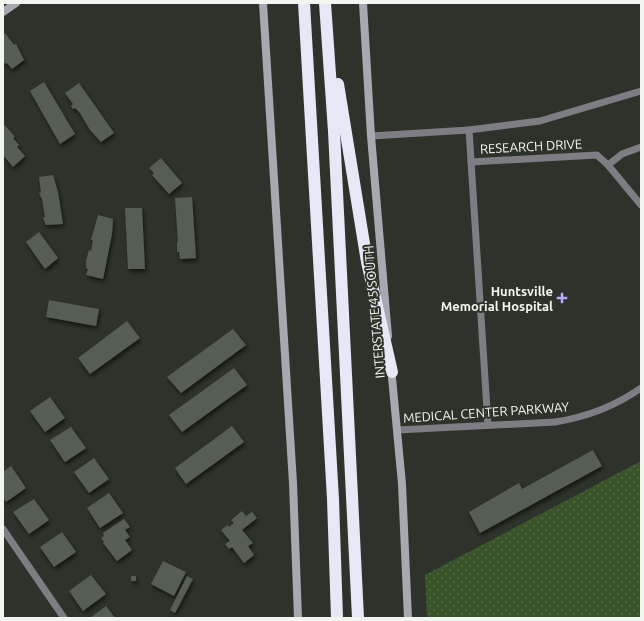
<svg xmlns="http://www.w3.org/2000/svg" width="644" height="621" font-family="Ubuntu,sans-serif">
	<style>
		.grass { fill: url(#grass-dots) }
		.building { fill: #565d52; filter: url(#shadow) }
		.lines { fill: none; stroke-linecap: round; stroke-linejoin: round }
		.street { stroke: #7d7d83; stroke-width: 7 }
		.secondary { stroke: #a8a8b1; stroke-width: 8 }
		.highway { stroke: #e7e7f5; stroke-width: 12 }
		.poi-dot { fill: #b1adfa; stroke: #2d332a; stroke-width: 1.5 }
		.labels { text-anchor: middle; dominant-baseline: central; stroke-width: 4; stroke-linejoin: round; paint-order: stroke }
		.street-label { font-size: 13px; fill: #f2f6f0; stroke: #2d332a }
		.poi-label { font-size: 13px; font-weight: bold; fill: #f2f6f0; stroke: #2d332a; text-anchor: end }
	</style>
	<defs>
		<pattern id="grass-dots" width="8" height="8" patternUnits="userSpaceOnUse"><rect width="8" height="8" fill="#395428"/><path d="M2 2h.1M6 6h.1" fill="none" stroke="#566d48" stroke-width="1.8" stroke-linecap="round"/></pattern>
		<filter id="shadow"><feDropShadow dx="1.5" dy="3" stdDeviation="2" flood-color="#0009"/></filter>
	</defs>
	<rect width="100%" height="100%" fill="#2d332a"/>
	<!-- grass -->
	<path class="grass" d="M 641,461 L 641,618 L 427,618 L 425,575 Z"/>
	<!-- building -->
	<g class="building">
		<path d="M 5,33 L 14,45 L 16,44 L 24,60 L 12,69 L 7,63 L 5,64 L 3,58 L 3,35 Z"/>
		<path d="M 44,82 L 75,134 L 60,144 L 30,91 Z"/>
		<path d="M 79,83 L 114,133 L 101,142 L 90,130 L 80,113 L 75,108 L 73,109 L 71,106 L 73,104 L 65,93 Z"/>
		<path d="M 3,123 L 15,137 L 13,138 L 19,145 L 17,147 L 25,156 L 13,167 L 3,155 Z"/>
		<path d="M 161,158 L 182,183 L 169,194 L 152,175 L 154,173 L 149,168 Z"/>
		<path d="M 53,175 L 58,192 L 63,224 L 46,225 L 43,218 L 45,217 L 42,199 L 39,193 L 41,192 L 39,177 Z"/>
		<path d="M 192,197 L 196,258 L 180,259 L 179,252 L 177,252 L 177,242 L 178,242 L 175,198 Z"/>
		<path d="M 125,208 L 142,208 L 145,269 L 128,269 Z"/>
		<path d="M 98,215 L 113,219 L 112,234 L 103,279 L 86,275 L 88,269 L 86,268 L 86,261 L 89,250 L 91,251 L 93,240 L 91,240 Z"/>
		<path d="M 39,232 L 58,258 L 45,269 L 26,242 Z"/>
		<path d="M 49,300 L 99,309 L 96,326 L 46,317 Z"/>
		<path d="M 127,321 L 140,338 L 90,374 L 78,358 Z"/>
		<path d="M 233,329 L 246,345 L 181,393 L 167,377 Z"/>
		<path d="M 234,368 L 247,385 L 182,432 L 169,415 Z"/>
		<path d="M 50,397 L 65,418 L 45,432 L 30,411 Z"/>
		<path d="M 232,426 L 244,442 L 186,484 L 175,468 Z"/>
		<path d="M 71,427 L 86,448 L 65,462 L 50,440 Z"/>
		<path d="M 593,450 L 602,466 L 480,533 L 469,512 L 519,483 L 522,489 Z"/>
		<path d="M 94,458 L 109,479 L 89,493 L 74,472 Z"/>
		<path d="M 11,466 L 26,488 L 6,502 L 3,497 L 3,472 Z"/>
		<path d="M 109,493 L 123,513 L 100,528 L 87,508 Z"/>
		<path d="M 34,499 L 49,520 L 29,534 L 13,512 Z"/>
		<path d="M 242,511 L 246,516 L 252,512 L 257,518 L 242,530 L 253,543 L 248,546 L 254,555 L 244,563 L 232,547 L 229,549 L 225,544 L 230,541 L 221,530 L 228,525 L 229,527 L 234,523 L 231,520 Z"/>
		<path d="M 124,519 L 130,527 L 125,530 L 130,537 L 125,540 L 132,550 L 117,561 L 103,543 L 104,542 L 101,538 L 104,536 L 103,533 Z"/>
		<path d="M 62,532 L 76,552 L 54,567 L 40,547 Z"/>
		<path d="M 163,561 L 186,572 L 174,596 L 151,584 Z"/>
		<path d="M 91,575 L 106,594 L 83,611 L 69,591 Z"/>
		<rect x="131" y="576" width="5" height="5"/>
		<path d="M 187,576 L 193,579 L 175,613 L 170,610 Z"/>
		<path d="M 106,606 L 115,618 L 90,618 Z"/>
	</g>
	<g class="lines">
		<!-- street -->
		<g class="street">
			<path d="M 469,130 L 488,425"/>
			<path d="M 371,136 L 469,130 L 540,121 L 641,91"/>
			<path d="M 471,162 L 597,155 L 608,165 L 641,205"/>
			<path d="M 608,165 L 622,154 L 641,147"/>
			<path d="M 397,430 L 555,422 C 587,417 614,407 641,388"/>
			<path d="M 3,529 L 64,618"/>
		</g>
		<!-- secondary -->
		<g class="secondary">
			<path d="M 263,3 L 293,483 L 298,618"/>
			<path d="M 363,3 L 371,136 L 388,336"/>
			<path d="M 3,12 L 16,3"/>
			<path d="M 391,367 L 402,484 L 408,618"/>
		</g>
		<!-- highway -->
		<g class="highway">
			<path d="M 304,3 L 333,499 L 337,618"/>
			<path d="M 325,3 L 334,131 L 358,618"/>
			<path d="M 338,84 L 367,262 L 392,372"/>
		</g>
	</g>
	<!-- markers -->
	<path class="poi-dot" d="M560 292h4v4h4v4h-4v4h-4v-4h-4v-4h4z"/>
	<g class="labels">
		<!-- street labels -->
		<g class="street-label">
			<text transform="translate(531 146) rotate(-3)">RESEARCH DRIVE</text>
			<text transform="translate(374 312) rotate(-95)">INTERSTATE 45 SOUTH</text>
			<text transform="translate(486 412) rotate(-4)">MEDICAL CENTER PARKWAY</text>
		</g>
		<!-- poi labels -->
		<g class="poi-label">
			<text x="553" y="291">Huntsville<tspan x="553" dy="15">Memorial Hospital</tspan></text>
		</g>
	</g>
	<!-- border -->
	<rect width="644" height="621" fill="none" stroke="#f2f6f0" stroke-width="8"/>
</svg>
